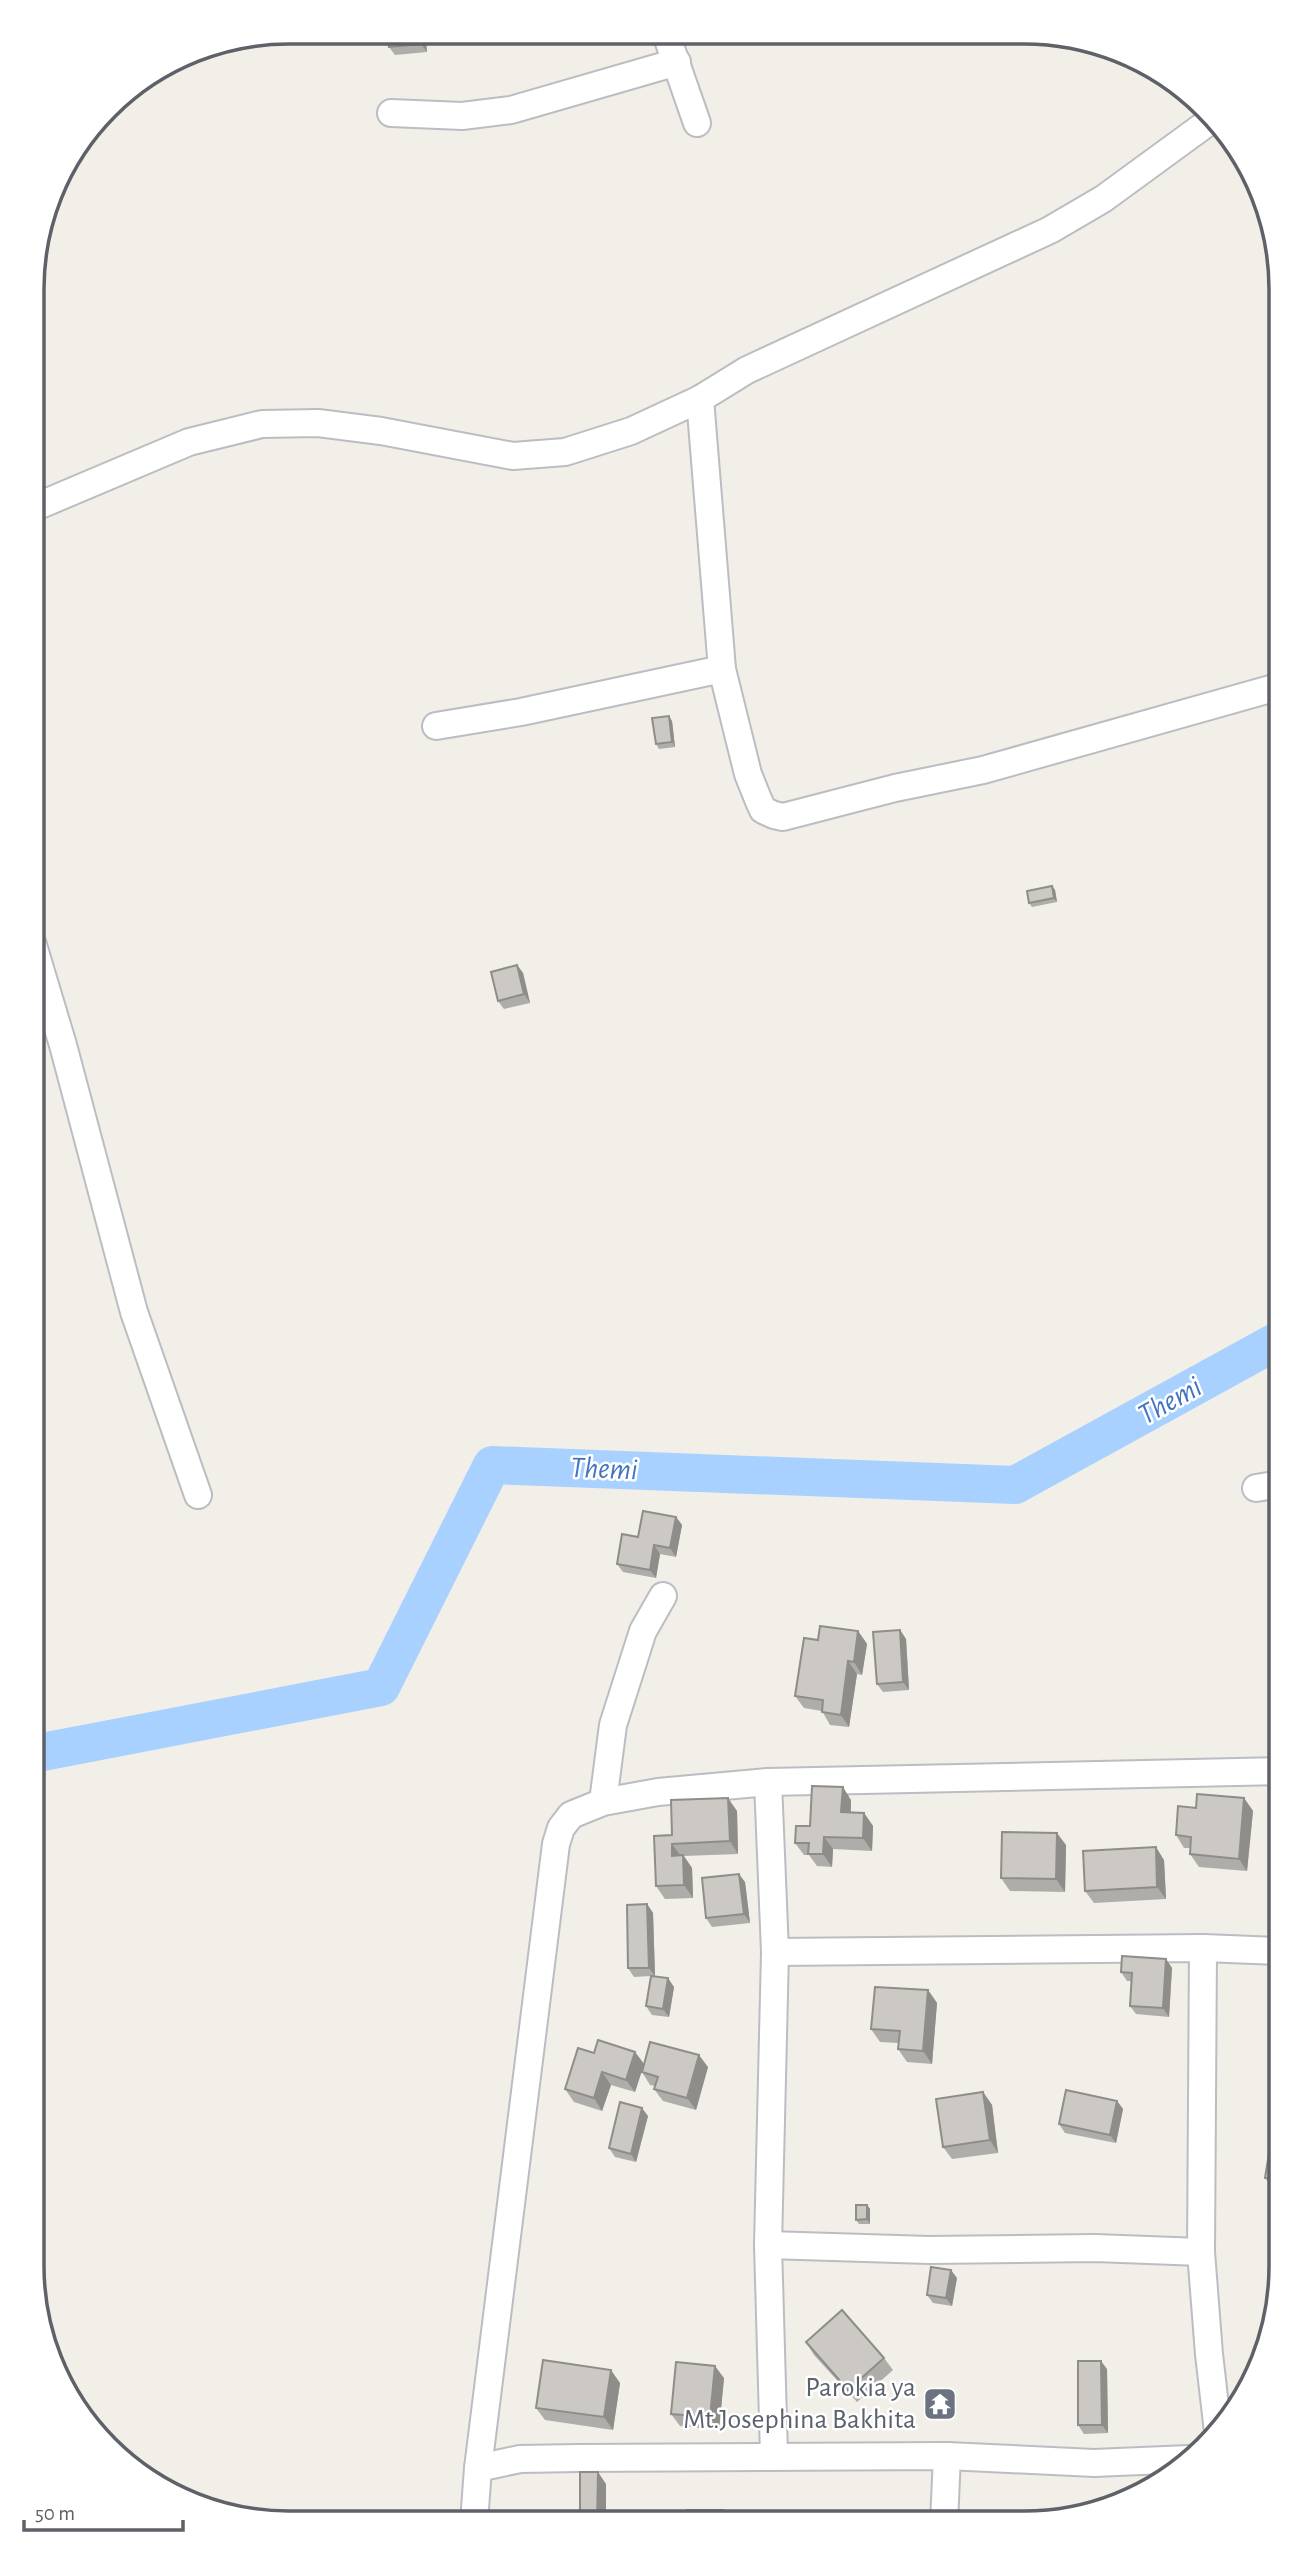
<svg xmlns="http://www.w3.org/2000/svg" width="1313" height="2555" font-family="'Alegreya Sans',sans-serif">
	<style>
		.lines { fill: none; stroke-linecap: round; stroke-linejoin: round }
		.river { stroke: #a8d1ff; stroke-width: 38 }
		.minor-casing { stroke: #bbbdc2; stroke-width: 30 }
		.minor { stroke: #fff; stroke-width: 26 }
		.wall { fill: #afada9 }
		.shaded-wall { fill: #8f8d89 }
		.building { fill: #ccc9c4; stroke: #8f8d89; stroke-width: 2 }
		.labels { text-anchor: middle; dominant-baseline: central; stroke-width: 5; stroke-linejoin: round; paint-order: stroke }
		.worship-label { font-size: 28px; fill: #5b616d; stroke: #fff; text-anchor: end }
		.water-label { font-size: 30px; font-style: italic; fill: #4274bf; stroke: #fff }
		.rim { fill: none; stroke: #5e6167; stroke-width: 3.5 }
	</style>
	<rect width="100%" height="100%" fill="#f1efe7"/>
	<g class="lines">
		<!-- river -->
		<path class="river" d="M 32,1754 L 381,1687 L 492,1465 L 1015,1485 L 1281,1339"/>
		<defs>
			<g id="minor">
				<path d="M 666,34 L 697,123"/>
				<path d="M 391,113 L 462,116 L 511,110 L 677,62"/>
				<path d="M 700,399 L 722,669 L 748,774 L 758,799 L 763,810 L 774,815 L 783,817 L 895,788 L 983,770 L 1281,686"/>
				<path d="M 33,508 L 189,442 L 262,424 L 318,423 L 381,431 L 513,456 L 565,452 L 631,431 L 700,399 L 747,370 L 1050,230 L 1103,199 L 1214,118"/>
				<path d="M 436,726 L 521,712 L 722,669"/>
				<path d="M 33,945 L 63,1045 L 134,1312 L 198,1495"/>
				<path d="M 1256,1488 L 1281,1484"/>
				<path d="M 768,1782 L 775,1952 L 768,2245 L 774,2455"/>
				<path d="M 603,1802 L 613,1725 L 643,1631 L 663,1596"/>
				<path d="M 1203,1948 L 1201,2252 L 1209,2354 L 1218,2432"/>
				<path d="M 775,1952 L 1203,1948 L 1281,1951"/>
				<path d="M 768,2245 L 929,2250 L 1095,2248 L 1201,2252"/>
				<path d="M 478,2468 L 520,2459 L 579,2458 L 947,2456 L 1094,2463 L 1189,2459"/>
				<path d="M 474,2522 L 478,2468 L 556,1844 L 561,1828 L 571,1815 L 603,1802 L 658,1792 L 768,1782 L 1281,1771"/>
				<path d="M 944,2523 L 947,2456"/>
			</g>
		</defs>
		<!-- minor casing -->
		<use href="#minor" class="minor-casing"/>
		<!-- minor -->
		<use href="#minor" class="minor"/>
	</g>
	<!-- wall -->
	<g class="wall">
		<path d="M 425,32 L 427,52 L 395,55 L 389,47 Z"/>
		<path d="M 672,721 L 675,747 L 659,749 L 656,744 Z"/>
		<path d="M 1052,886 L 1055,890 L 1057,902 L 1032,907 L 1029,903 Z"/>
		<path d="M 517,965 L 523,973 L 530,1003 L 504,1009 L 498,1001 Z"/>
		<path d="M 676,1517 L 682,1525 L 676,1557 L 660,1554 L 656,1578 L 623,1572 L 617,1564 L 638,1537 Z"/>
		<path d="M 900,1630 L 906,1639 L 909,1690 L 883,1692 L 877,1684 Z"/>
		<path d="M 858,1631 L 867,1644 L 862,1675 L 857,1674 L 849,1727 L 830,1725 L 822,1711 L 804,1708 L 795,1696 L 818,1640 Z"/>
		<path d="M 1244,1798 L 1253,1811 L 1247,1871 L 1199,1867 L 1190,1854 L 1190,1848 L 1184,1848 L 1176,1835 L 1196,1808 Z"/>
		<path d="M 851,1800 L 851,1813 L 864,1813 L 873,1826 L 872,1851 L 833,1849 L 832,1867 L 817,1866 L 809,1855 L 804,1855 L 795,1843 L 810,1826 Z"/>
		<path d="M 737,1811 L 738,1854 L 684,1856 L 692,1868 L 693,1898 L 665,1899 L 656,1886 L 672,1835 Z"/>
		<path d="M 1066,1845 L 1065,1892 L 1010,1891 L 1001,1878 Z"/>
		<path d="M 1164,1860 L 1166,1899 L 1094,1903 L 1085,1891 Z"/>
		<path d="M 745,1882 L 750,1923 L 712,1927 L 706,1918 Z"/>
		<path d="M 647,1904 L 653,1913 L 655,1976 L 674,1987 L 669,2017 L 652,2015 L 646,2006 L 651,1976 L 634,1977 L 628,1968 Z"/>
		<path d="M 1166,1959 L 1172,1968 L 1169,2017 L 1136,2014 L 1130,2006 L 1131,1981 L 1127,1981 L 1121,1972 Z"/>
		<path d="M 928,1990 L 937,2003 L 932,2064 L 907,2062 L 898,2049 L 899,2043 L 880,2042 L 871,2029 Z"/>
		<path d="M 635,2052 L 644,2064 L 635,2092 L 611,2085 L 602,2111 L 574,2102 L 565,2089 L 594,2053 Z"/>
		<path d="M 708,2067 L 696,2110 L 663,2101 L 654,2089 L 655,2086 L 650,2085 L 642,2072 Z"/>
		<path d="M 983,2092 L 992,2105 L 998,2153 L 952,2159 L 943,2147 Z"/>
		<path d="M 1117,2101 L 1123,2109 L 1116,2143 L 1065,2133 L 1059,2124 Z"/>
		<path d="M 648,2116 L 636,2162 L 615,2157 L 609,2148 Z"/>
		<path d="M 1281,2143 L 1281,2188 L 1271,2186 L 1265,2178 Z"/>
		<path d="M 867,2205 L 870,2209 L 870,2224 L 859,2224 L 856,2220 Z"/>
		<path d="M 1281,2233 L 1281,2271 L 1280,2271 L 1274,2262 Z"/>
		<path d="M 957,2278 L 952,2306 L 933,2303 L 927,2295 Z"/>
		<path d="M 806,2342 L 884,2358 L 893,2370 L 857,2402 L 814,2355 Z"/>
		<path d="M 1107,2369 L 1108,2433 L 1084,2434 L 1078,2425 Z"/>
		<path d="M 724,2378 L 719,2430 L 680,2426 L 671,2414 Z"/>
		<path d="M 620,2383 L 613,2430 L 545,2420 L 536,2408 Z"/>
	</g>
	<!-- shaded-wall -->
	<g class="shaded-wall">
		<path d="M 420,32 L 425,32 L 427,52 L 421,44 Z"/>
		<path d="M 669,716 L 672,721 L 675,747 L 672,742 Z"/>
		<path d="M 1052,886 L 1055,890 L 1057,902 L 1054,898 Z"/>
		<path d="M 517,965 L 523,973 L 530,1003 L 524,994 Z"/>
		<path d="M 676,1517 L 682,1525 L 676,1557 L 670,1548 Z"/>
		<path d="M 654,1545 L 660,1554 L 656,1578 L 650,1570 Z"/>
		<path d="M 900,1630 L 906,1639 L 909,1690 L 903,1682 Z"/>
		<path d="M 858,1631 L 867,1644 L 862,1675 L 854,1662 Z"/>
		<path d="M 848,1661 L 857,1674 L 849,1727 L 841,1715 Z"/>
		<path d="M 843,1787 L 851,1800 L 850,1825 L 841,1812 Z"/>
		<path d="M 728,1798 L 737,1811 L 738,1854 L 730,1841 Z"/>
		<path d="M 1244,1798 L 1253,1811 L 1247,1871 L 1239,1859 Z"/>
		<path d="M 864,1813 L 873,1826 L 872,1851 L 863,1838 Z"/>
		<path d="M 1057,1833 L 1066,1845 L 1065,1892 L 1056,1879 Z"/>
		<path d="M 824,1837 L 833,1849 L 832,1867 L 823,1854 Z"/>
		<path d="M 672,1844 L 681,1856 L 672,1856 Z"/>
		<path d="M 1156,1847 L 1164,1860 L 1166,1899 L 1157,1887 Z"/>
		<path d="M 683,1855 L 692,1868 L 693,1898 L 684,1885 Z"/>
		<path d="M 739,1874 L 745,1882 L 750,1923 L 744,1914 Z"/>
		<path d="M 647,1904 L 653,1913 L 655,1976 L 649,1968 Z"/>
		<path d="M 1166,1959 L 1172,1968 L 1169,2017 L 1163,2008 Z"/>
		<path d="M 668,1978 L 674,1987 L 669,2017 L 663,2009 Z"/>
		<path d="M 928,1990 L 937,2003 L 932,2064 L 923,2051 Z"/>
		<path d="M 635,2052 L 644,2064 L 635,2092 L 626,2080 Z"/>
		<path d="M 699,2055 L 708,2067 L 696,2110 L 687,2098 Z"/>
		<path d="M 602,2072 L 611,2085 L 602,2111 L 594,2098 Z"/>
		<path d="M 983,2092 L 992,2105 L 998,2153 L 990,2140 Z"/>
		<path d="M 1117,2101 L 1123,2109 L 1116,2143 L 1110,2135 Z"/>
		<path d="M 642,2108 L 648,2116 L 636,2162 L 631,2154 Z"/>
		<path d="M 867,2205 L 870,2209 L 870,2224 L 867,2219 Z"/>
		<path d="M 951,2270 L 957,2278 L 952,2306 L 946,2298 Z"/>
		<path d="M 1101,2361 L 1107,2369 L 1108,2433 L 1102,2425 Z"/>
		<path d="M 715,2366 L 724,2378 L 719,2430 L 710,2417 Z"/>
		<path d="M 611,2370 L 620,2383 L 613,2430 L 604,2417 Z"/>
		<path d="M 598,2472 L 606,2484 L 606,2522 L 597,2522 Z"/>
		<path d="M 723,2510 L 732,2523 L 723,2523 Z"/>
	</g>
	<!-- building -->
	<g class="building">
		<path d="M 387,32 L 420,32 L 421,44 L 389,47 Z"/>
		<path d="M 669,716 L 672,742 L 656,744 L 652,718 Z"/>
		<path d="M 1052,886 L 1054,898 L 1029,903 L 1027,891 Z"/>
		<path d="M 517,965 L 524,994 L 498,1001 L 491,972 Z"/>
		<path d="M 643,1511 L 676,1517 L 670,1548 L 654,1545 L 650,1570 L 617,1564 L 622,1534 L 638,1537 Z"/>
		<path d="M 820,1626 L 858,1631 L 854,1662 L 848,1661 L 841,1715 L 822,1712 L 823,1700 L 795,1696 L 804,1638 L 818,1640 Z"/>
		<path d="M 900,1630 L 903,1682 L 877,1684 L 873,1632 Z"/>
		<path d="M 812,1786 L 843,1787 L 841,1812 L 864,1813 L 863,1838 L 824,1837 L 823,1854 L 808,1854 L 809,1843 L 795,1843 L 796,1826 L 810,1826 Z"/>
		<path d="M 1197,1794 L 1244,1798 L 1239,1859 L 1190,1854 L 1191,1837 L 1176,1835 L 1178,1806 L 1196,1808 Z"/>
		<path d="M 728,1798 L 730,1841 L 672,1844 L 672,1856 L 683,1855 L 684,1885 L 656,1886 L 654,1836 L 672,1835 L 671,1800 Z"/>
		<path d="M 1002,1832 L 1057,1833 L 1056,1879 L 1001,1878 Z"/>
		<path d="M 1156,1847 L 1157,1887 L 1085,1891 L 1083,1851 Z"/>
		<path d="M 739,1874 L 744,1914 L 706,1918 L 702,1878 Z"/>
		<path d="M 647,1904 L 649,1968 L 628,1968 L 627,1905 Z"/>
		<path d="M 1122,1956 L 1166,1959 L 1163,2008 L 1130,2006 L 1132,1973 L 1121,1972 Z"/>
		<path d="M 651,1976 L 668,1978 L 663,2009 L 646,2006 Z"/>
		<path d="M 875,1987 L 928,1990 L 923,2051 L 898,2049 L 900,2031 L 871,2029 Z"/>
		<path d="M 598,2040 L 635,2052 L 626,2080 L 602,2072 L 594,2098 L 565,2089 L 578,2048 L 594,2053 Z"/>
		<path d="M 650,2042 L 699,2055 L 687,2098 L 654,2089 L 658,2077 L 642,2072 Z"/>
		<path d="M 1066,2090 L 1117,2101 L 1110,2135 L 1059,2124 Z"/>
		<path d="M 983,2092 L 990,2140 L 943,2147 L 936,2099 Z"/>
		<path d="M 620,2102 L 642,2108 L 631,2154 L 609,2148 Z"/>
		<path d="M 1271,2141 L 1281,2143 L 1281,2180 L 1265,2178 Z"/>
		<path d="M 856,2205 L 867,2205 L 867,2219 L 856,2220 Z"/>
		<path d="M 1273,2233 L 1281,2233 L 1281,2262 L 1274,2262 Z"/>
		<path d="M 931,2267 L 951,2270 L 946,2298 L 927,2295 Z"/>
		<path d="M 842,2310 L 884,2358 L 848,2390 L 806,2342 Z"/>
		<path d="M 543,2360 L 611,2370 L 604,2417 L 536,2408 Z"/>
		<path d="M 1078,2361 L 1101,2361 L 1102,2425 L 1078,2425 Z"/>
		<path d="M 676,2362 L 715,2366 L 710,2417 L 671,2414 Z"/>
		<path d="M 580,2472 L 598,2472 L 597,2522 L 580,2522 Z"/>
		<rect x="687" y="2510" width="36" height="13"/>
		<path d="M 902,2518 L 902,2523 L 851,2523 L 851,2519 Z"/>
	</g>
	<!-- icons -->
	<defs>
		<symbol id="temple-square" viewBox="-11 -11 22 22"><rect x="-9" y="-9" width="18" height="18" rx="4" fill="#6b7280" stroke="#fff"/><path d="M0-6L5-2H3V0L6.5 2.5H4V6H1.5V3h-3V6H-4V2.5H-6.5L-3 0V-2H-5Z" fill="#fff"/></symbol>
	</defs>
	<g fill-rule="evenodd">
		<use href="#temple-square" x="921" y="2385" width="38" height="38"/>
	</g>
	<g class="labels">
		<!-- worship labels -->
		<g class="worship-label">
			<text x="916" y="2388">Parokia ya<tspan x="916" dy="32">Mt.Josephina Bakhita</tspan></text>
		</g>
		<!-- water labels -->
		<g class="water-label">
			<text transform="translate(1170 1401) rotate(-29)">Themi</text>
			<text transform="translate(604 1469) rotate(2)">Themi</text>
		</g>
	</g>
	<!-- crop -->
	<path d="M0 0H1313V2555H0ZM289 44H1024A245 245 0 0 1 1269 289V2266A245 245 0 0 1 1024 2511H289A245 245 0 0 1 44 2266V289A245 245 0 0 1 289 44Z" fill="#fff" fill-rule="evenodd"/>
	<path class="rim" d="M289 44H1024A245 245 0 0 1 1269 289V2266A245 245 0 0 1 1024 2511H289A245 245 0 0 1 44 2266V289A245 245 0 0 1 289 44Z"/>
	<!-- scale -->
	<path d="M24 2520v10h159v-10" fill="none" stroke="#5e6167" stroke-width="3.5"/>
	<text x="35" y="2520" font-size="21" fill="#5e6167" stroke="#ffffff" stroke-width="5" paint-order="stroke">50 m</text>
</svg>
